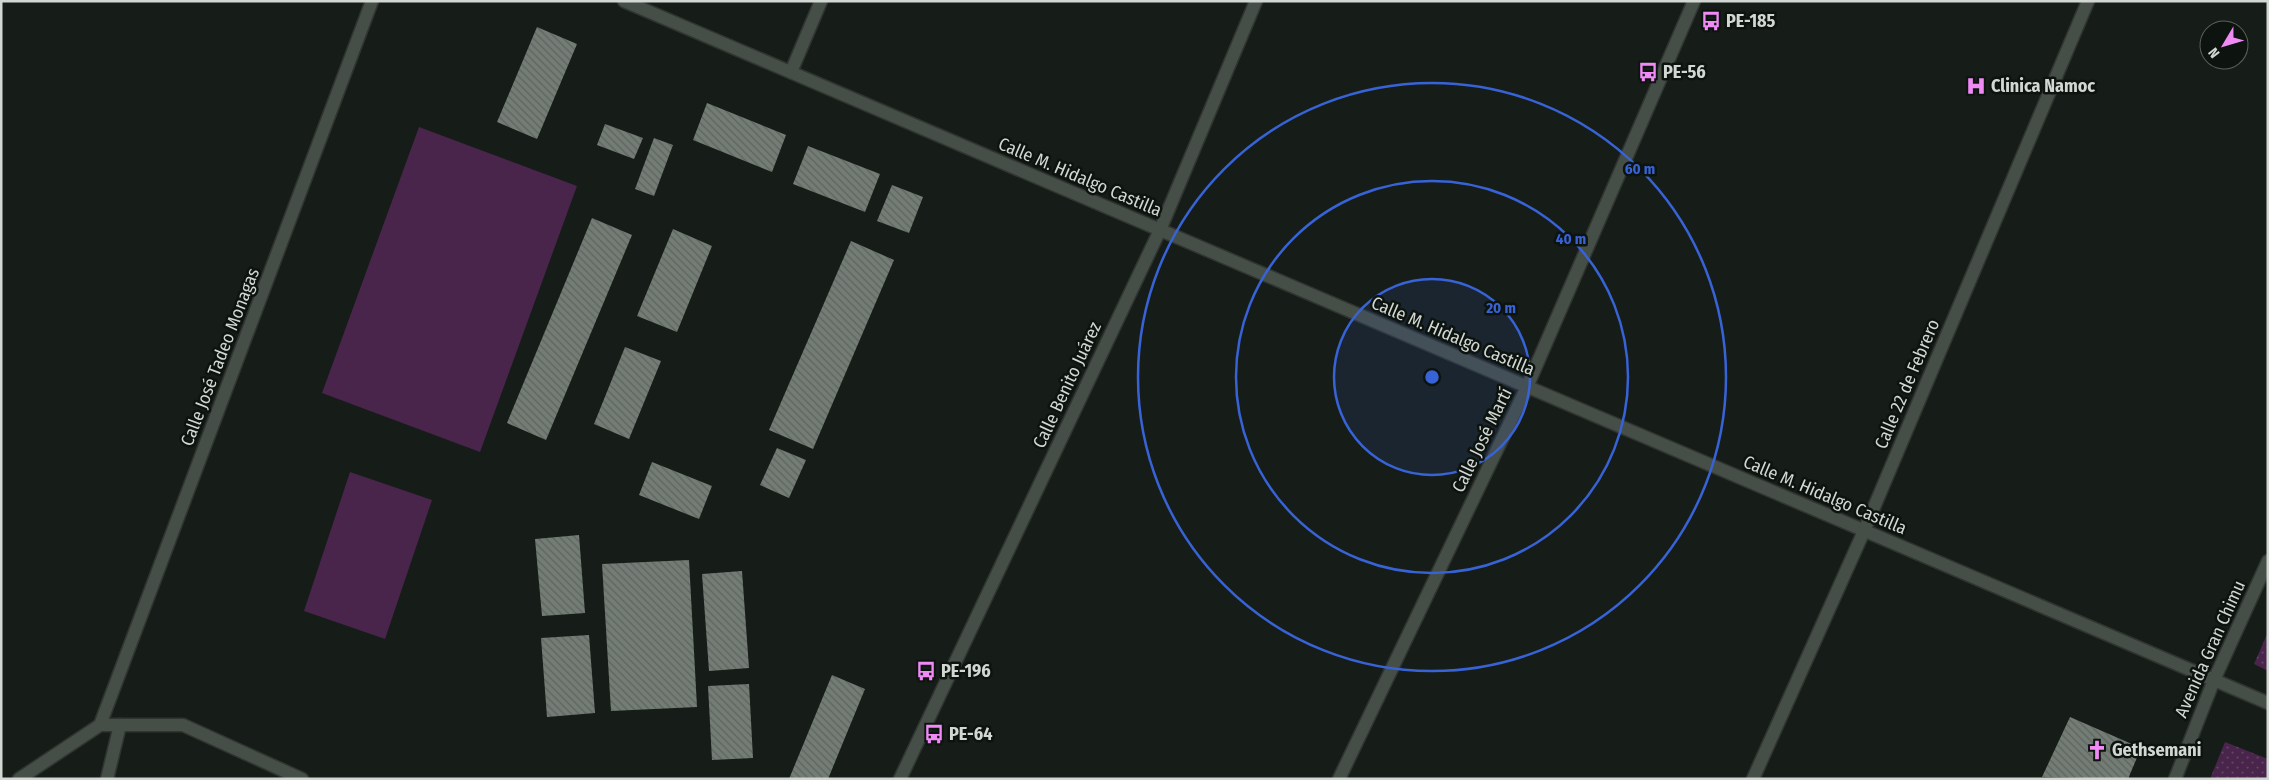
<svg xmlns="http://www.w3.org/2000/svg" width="2269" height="780" font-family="'Fira Sans Condensed',sans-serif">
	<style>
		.grass { fill: url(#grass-dots) }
		.pitch { fill: #49244b }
		.building { fill: url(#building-back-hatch) }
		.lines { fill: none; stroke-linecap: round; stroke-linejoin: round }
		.minor-casing { stroke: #313532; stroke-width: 15 }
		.minor { stroke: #454e47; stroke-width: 12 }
		.ring { fill: none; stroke: #3863d7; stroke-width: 2.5 }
		.labels { text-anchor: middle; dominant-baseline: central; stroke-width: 5; stroke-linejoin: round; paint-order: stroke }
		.poi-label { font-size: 18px; font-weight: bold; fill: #d2d7d3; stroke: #0d140f; text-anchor: start }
		.street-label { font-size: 18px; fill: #d2d7d3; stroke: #0d140f }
		.centre { fill: #3863d7; stroke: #0d140f; stroke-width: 2.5 }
		.ring-label { font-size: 15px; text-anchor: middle; font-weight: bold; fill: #3863d7; stroke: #0d140f; stroke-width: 5; stroke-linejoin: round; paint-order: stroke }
	</style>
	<defs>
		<pattern id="grass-dots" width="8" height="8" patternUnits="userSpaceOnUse" patternTransform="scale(1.25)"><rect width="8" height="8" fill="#49244b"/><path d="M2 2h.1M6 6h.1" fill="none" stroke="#624364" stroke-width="1.8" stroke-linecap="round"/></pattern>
		<pattern id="building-back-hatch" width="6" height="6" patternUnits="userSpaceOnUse" patternTransform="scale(1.25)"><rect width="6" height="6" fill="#737c75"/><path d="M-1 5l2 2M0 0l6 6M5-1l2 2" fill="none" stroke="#5e645f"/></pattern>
	</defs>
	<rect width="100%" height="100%" fill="#161d18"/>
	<!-- grass -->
	<g class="grass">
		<path d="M 2268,632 L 2268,671 L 2254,664 Z"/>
		<path d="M 2225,742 L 2268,759 L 2268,779 L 2210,779 Z"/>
	</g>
	<!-- pitch -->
	<g class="pitch">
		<path d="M 419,127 L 577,186 L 480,452 L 322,393 Z"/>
		<path d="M 350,472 L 432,500 L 385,639 L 304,611 Z"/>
	</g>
	<!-- building -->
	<g class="building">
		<path d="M 537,27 L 577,44 L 537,139 L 497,122 Z"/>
		<path d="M 707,103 L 786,135 L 772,172 L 693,140 Z"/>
		<path d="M 605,124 L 643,138 L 634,159 L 597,145 Z"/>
		<path d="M 654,138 L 673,145 L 654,196 L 635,189 Z"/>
		<path d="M 808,146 L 880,174 L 865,212 L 793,184 Z"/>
		<path d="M 892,185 L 923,197 L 909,233 L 877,221 Z"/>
		<path d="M 592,218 L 632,235 L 546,440 L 507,423 Z"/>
		<path d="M 673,229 L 712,246 L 677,332 L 637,316 Z"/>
		<path d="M 851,241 L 894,260 L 813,449 L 769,430 Z"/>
		<path d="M 625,347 L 661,361 L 629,439 L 594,424 Z"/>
		<path d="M 777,448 L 806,460 L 789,498 L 760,485 Z"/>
		<path d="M 652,462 L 712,486 L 699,519 L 639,495 Z"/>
		<path d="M 579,535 L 585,613 L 542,616 L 535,539 Z"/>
		<path d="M 689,560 L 697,707 L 611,711 L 602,564 Z"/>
		<path d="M 742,571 L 749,668 L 709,671 L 702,574 Z"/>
		<path d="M 589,635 L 595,713 L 547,717 L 541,638 Z"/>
		<path d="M 832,675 L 865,689 L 828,779 L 789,779 Z"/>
		<path d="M 749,684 L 753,758 L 712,760 L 708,686 Z"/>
		<path d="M 2070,717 L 2141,748 L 2128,779 L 2042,777 Z"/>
	</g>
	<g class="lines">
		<defs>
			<g id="minor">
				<path d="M 624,1 L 2268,703"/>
				<path d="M 791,72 L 821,1"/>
				<path d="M 100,725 L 372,1"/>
				<path d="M 19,779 L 100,725 L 183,725 L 302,779"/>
				<path d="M 107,779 L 120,725"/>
				<path d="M 900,779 L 1160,230 L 1256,1"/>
				<path d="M 1339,779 L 1527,387 L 1694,1"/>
				<path d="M 1753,779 L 1864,531 L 2088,1"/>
				<path d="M 2175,779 L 2214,680 L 2268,561"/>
			</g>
		</defs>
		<!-- minor casing -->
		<use href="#minor" class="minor-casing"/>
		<!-- minor -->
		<use href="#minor" class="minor"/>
	</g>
	<!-- distance rings -->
	<circle cx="1432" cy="377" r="98" fill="#3863d7" fill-opacity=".12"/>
	<g class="ring">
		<circle cx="1432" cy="377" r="98"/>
		<circle cx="1432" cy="377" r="196"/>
		<circle cx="1432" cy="377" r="294"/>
	</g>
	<!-- icons -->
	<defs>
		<symbol id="bus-bare" viewBox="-9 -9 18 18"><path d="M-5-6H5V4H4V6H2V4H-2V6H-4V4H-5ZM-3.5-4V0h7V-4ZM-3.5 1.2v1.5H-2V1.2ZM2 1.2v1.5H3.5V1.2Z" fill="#f08bf6" stroke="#0d140f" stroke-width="2.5" paint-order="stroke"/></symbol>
		<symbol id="hospital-bare" viewBox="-9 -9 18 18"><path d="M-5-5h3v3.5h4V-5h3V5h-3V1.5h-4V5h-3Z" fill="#f08bf6" stroke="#0d140f" stroke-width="2.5" paint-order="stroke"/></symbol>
		<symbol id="church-bare" viewBox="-9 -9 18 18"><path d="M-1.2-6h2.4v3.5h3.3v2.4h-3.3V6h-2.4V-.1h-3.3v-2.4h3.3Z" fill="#f08bf6" stroke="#0d140f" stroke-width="2.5" paint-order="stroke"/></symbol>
	</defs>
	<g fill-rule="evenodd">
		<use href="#bus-bare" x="1697" y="7" width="28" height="28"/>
		<use href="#bus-bare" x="1634" y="58" width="28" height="28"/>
		<use href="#hospital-bare" x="1962" y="72" width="28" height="28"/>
		<use href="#bus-bare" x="912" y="657" width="28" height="28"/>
		<use href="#bus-bare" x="920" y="720" width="28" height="28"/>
		<use href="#church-bare" x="2083" y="736" width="28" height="28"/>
	</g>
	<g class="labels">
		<!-- poi labels -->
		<g class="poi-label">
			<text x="1726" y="21">PE-185</text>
			<text x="1663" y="72">PE-56</text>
			<text x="1991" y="86">Clinica Namoc</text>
			<text x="941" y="671">PE-196</text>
			<text x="949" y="734">PE-64</text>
			<text x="2112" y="750">Gethsemani</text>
		</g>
		<!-- street labels -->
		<g class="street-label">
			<text transform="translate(1080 177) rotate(23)">Calle M. Hidalgo Castilla</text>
			<text transform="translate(1453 336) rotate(23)">Calle M. Hidalgo Castilla</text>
			<text transform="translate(220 357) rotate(-69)">Calle José Tadeo Monagas</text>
			<text transform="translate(1907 384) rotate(-67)">Calle 22 de Febrero</text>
			<text transform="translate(1067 385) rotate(-65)">Calle Benito Juárez</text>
			<text transform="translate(1482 440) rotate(-64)">Calle José Martí</text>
			<text transform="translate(1825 495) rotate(23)">Calle M. Hidalgo Castilla</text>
			<text transform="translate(2210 649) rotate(-66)">Avenida Gran Chimu</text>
		</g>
	</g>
	<circle cx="1432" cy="377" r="8" class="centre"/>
	<g class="ring-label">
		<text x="1640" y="174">60 m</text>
		<text x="1571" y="244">40 m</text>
		<text x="1501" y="313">20 m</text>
	</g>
	<!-- border -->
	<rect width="2269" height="780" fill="none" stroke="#d2d7d3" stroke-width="5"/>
	<!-- north arrow -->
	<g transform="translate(2224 45) rotate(232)"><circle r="24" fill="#0d140f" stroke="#5c625d"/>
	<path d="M0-4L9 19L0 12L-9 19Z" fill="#f08bf6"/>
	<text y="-8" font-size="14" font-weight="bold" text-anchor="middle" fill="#d2d7d3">N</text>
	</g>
</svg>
